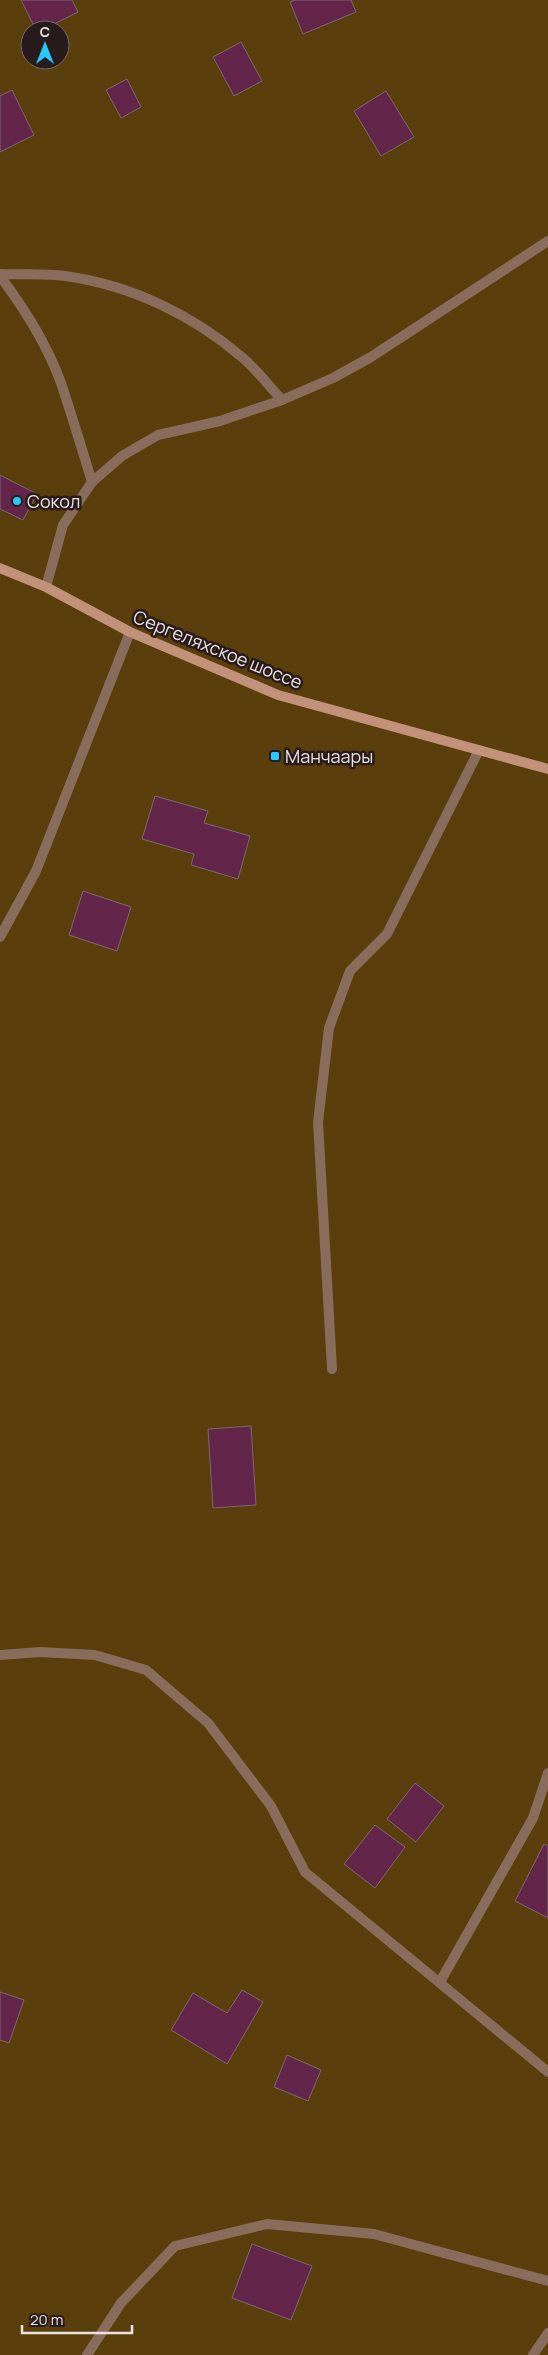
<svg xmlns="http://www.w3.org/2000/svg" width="548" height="2355" font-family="Manrope,sans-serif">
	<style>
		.green { fill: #5a3e0b; fill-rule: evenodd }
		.building { fill: #64254a; stroke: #796a71 }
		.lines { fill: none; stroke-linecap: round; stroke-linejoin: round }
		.lane { stroke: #8a6c5d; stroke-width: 10 }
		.street { stroke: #8a6c5d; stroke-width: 10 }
		.secondary { stroke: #c29179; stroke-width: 10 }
		.poi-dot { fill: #28c8ff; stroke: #281b1b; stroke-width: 2 }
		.labels { text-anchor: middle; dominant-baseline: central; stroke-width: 5; stroke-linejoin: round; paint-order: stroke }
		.poi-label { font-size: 18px; fill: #ebe2e2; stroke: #281b1b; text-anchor: start }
		.street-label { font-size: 18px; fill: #ebe2e2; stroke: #281b1b }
	</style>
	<rect width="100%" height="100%" fill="#322425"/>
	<!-- green -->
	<path class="green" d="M 0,0 L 548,0 L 548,2355 L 0,2355 ZM 30,30 L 60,30 L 60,60 L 30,60 Z"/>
	<!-- building -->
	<g class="building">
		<path d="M 21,0 L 72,0 L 78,12 L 42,30 L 36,30 Z"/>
		<path d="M 295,0 L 351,0 L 356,12 L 303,34 L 290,2 Z"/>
		<path d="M 241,42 L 262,81 L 234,96 L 213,57 Z"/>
		<path d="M 127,79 L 141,107 L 121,118 L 106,90 Z"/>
		<path d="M 12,90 L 34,135 L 0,152 L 0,96 Z"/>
		<path d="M 386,91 L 414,137 L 381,156 L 354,111 Z"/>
		<path d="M 0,475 L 37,494 L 23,520 L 0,509 Z"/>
		<path d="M 155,796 L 208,811 L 204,823 L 250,836 L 238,879 L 191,865 L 194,854 L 142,839 Z"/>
		<path d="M 83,891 L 131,907 L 117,951 L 69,935 Z"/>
		<path d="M 251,1426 L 256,1505 L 213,1508 L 208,1429 Z"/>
		<path d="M 415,1783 L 444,1806 L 416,1842 L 387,1819 Z"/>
		<path d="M 375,1825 L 405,1847 L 375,1888 L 344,1864 Z"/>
		<path d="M 544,1844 L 548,1846 L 548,1918 L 515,1901 Z"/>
		<path d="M 242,1990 L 263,2002 L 227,2064 L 171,2030 L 193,1993 L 227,2013 Z"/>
		<path d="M 0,1992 L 24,2000 L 9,2043 L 0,2040 Z"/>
		<path d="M 287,2055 L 321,2070 L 308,2101 L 274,2087 Z"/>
		<path d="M 252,2244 L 312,2266 L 291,2320 L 232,2298 Z"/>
	</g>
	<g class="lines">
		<!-- lane -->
		<path class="lane" d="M 332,1369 L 318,1122 L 329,1028 L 350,971 L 387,934 L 479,750"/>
		<!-- street -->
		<g class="street">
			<path d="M 0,274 C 21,275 44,273 65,276 C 131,285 193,315 243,358 C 257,370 269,386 282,400"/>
			<path d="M 0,276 C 24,308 47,344 61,383 C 72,416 82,449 92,482 L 63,525 L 46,587"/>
			<path d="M 92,482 L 122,456 L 158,435 L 220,421 L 282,400 L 333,378 L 371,357 L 548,241"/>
			<path d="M 0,937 L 36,871 L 130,632"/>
			<path d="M 0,1655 L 40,1652 L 95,1655 L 146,1670 L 208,1723 L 271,1806 L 305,1872 L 548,2072"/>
			<path d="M 440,1982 L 533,1818 L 548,1773"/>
			<path d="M 87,2355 L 121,2303 L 175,2246 L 267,2224 L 374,2234 L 548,2281"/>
			<path d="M 533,2355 L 548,2333"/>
		</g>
		<!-- secondary -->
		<path class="secondary" d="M 0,568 L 46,587 L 130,632 L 278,695 L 548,769"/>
	</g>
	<!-- markers -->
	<g class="poi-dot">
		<circle cx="17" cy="501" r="5"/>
		<rect x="270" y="751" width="10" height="10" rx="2.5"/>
	</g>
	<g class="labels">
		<!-- poi labels -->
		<g class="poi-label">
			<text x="27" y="501">Сокол</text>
			<text x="285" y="756">Манчаары</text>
		</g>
		<!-- street labels -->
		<g class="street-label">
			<text transform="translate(218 649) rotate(22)">Сергеляхское шоссе</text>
		</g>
	</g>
	<!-- north arrow -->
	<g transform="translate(45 45)"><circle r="24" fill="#281b1b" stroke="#766b6b"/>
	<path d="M0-4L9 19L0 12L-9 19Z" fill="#28c8ff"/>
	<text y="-8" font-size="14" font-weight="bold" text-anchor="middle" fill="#ebe2e2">С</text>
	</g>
	<!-- scale -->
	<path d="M22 2325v8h110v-8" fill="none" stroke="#ebe2e2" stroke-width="2.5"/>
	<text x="30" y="2325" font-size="15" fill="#ebe2e2" stroke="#281b1b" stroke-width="4" paint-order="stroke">20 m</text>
</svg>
